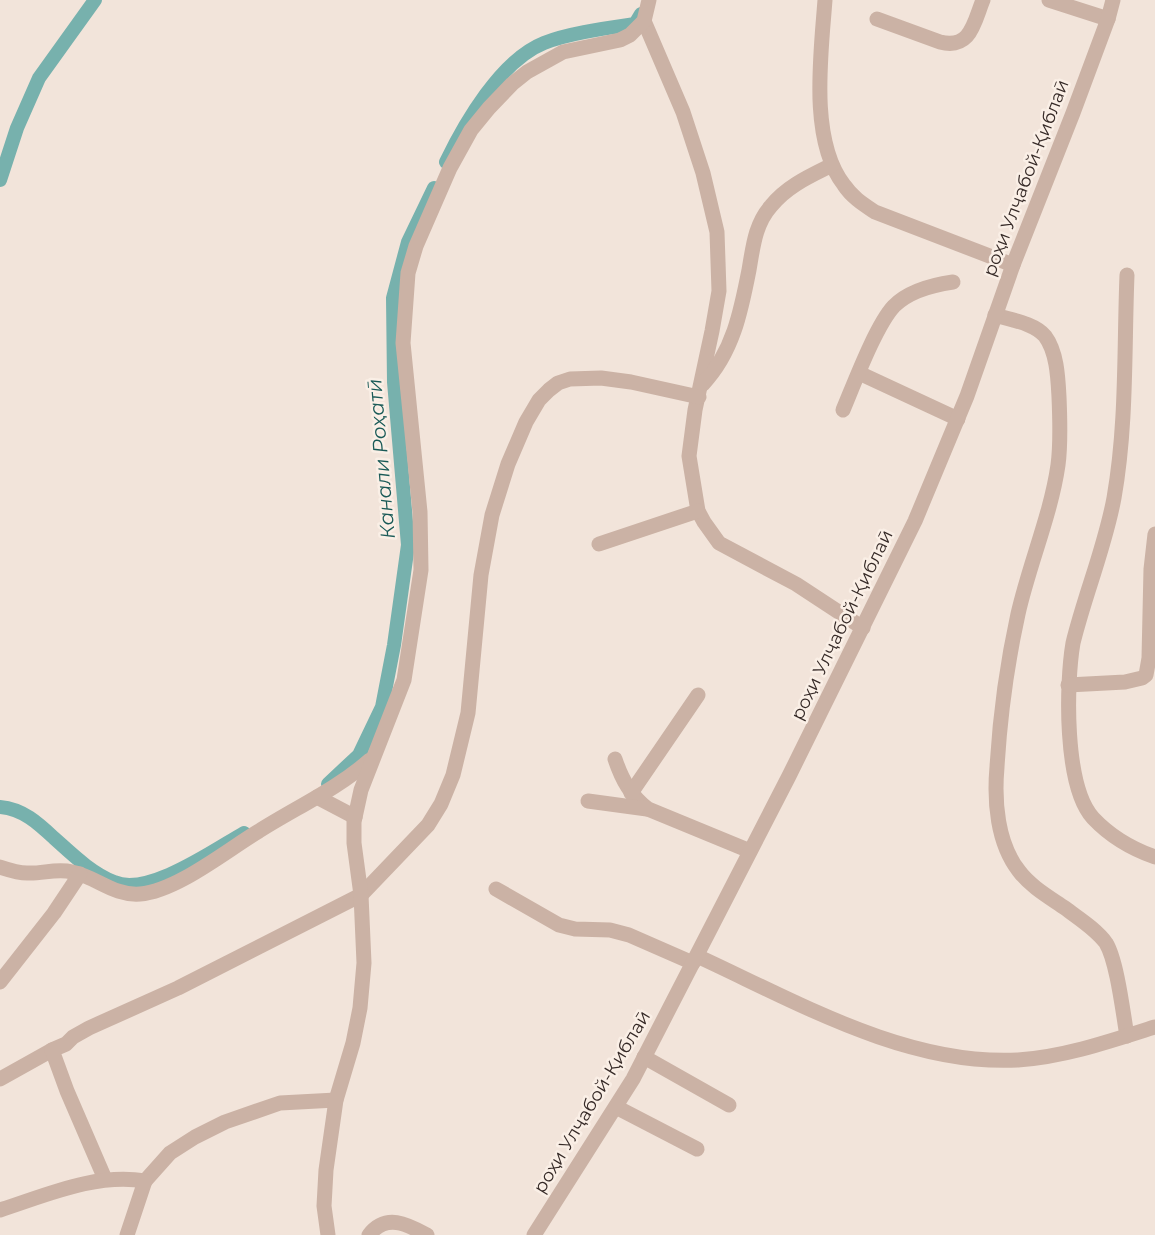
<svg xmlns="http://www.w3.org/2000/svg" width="1155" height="1235" font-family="Montserrat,sans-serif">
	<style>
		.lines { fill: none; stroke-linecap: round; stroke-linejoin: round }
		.canal { stroke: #77b1ad; stroke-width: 14 }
		.minor { stroke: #cbb2a5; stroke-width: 15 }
		.labels { text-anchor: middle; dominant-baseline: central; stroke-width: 5; stroke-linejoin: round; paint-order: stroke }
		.street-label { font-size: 18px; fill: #362a27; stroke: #faefe6 }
		.water-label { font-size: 20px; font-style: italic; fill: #1a5a57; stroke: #faefe6 }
	</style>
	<rect width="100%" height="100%" fill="#f2e4da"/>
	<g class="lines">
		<!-- canal -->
		<g class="canal">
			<path d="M 446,162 C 465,123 501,60 544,43 C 569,33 608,28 635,24 L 641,14"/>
			<path d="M 0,180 L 17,128 L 39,78 L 95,0"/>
			<path d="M 328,784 L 359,755 L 382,707 L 394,645 L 408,545 L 394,382 L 393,298 L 408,242 L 434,188"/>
			<path d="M 0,807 C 23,809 38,823 54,838 C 72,854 91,873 114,882 C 148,897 214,850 244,833"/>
		</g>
		<!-- minor -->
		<g class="minor">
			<path d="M 825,0 C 821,54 809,140 844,185 C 852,197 863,204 875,212 L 1013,265"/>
			<path d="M 1049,0 L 1108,19"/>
			<path d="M 877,19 L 940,42 C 971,50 974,22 983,0"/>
			<path d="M 644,21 L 683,112 L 703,173 L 717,232 L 719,291 L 712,331 L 695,410 L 689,456 L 698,511 L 704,522 L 719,543 L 796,584 L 863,628"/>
			<path d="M 1127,275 C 1124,349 1127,424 1114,498 C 1105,547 1085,594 1073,643 C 1066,684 1064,786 1093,818 C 1110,836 1132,849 1155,857"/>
			<path d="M 995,315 C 1011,320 1034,323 1045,336 C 1057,352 1058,378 1059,397 C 1060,420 1061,443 1058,465 C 1051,514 1029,565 1018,614 C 1007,664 1000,716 997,767 C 994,801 997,843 1019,871 C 1030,886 1049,897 1065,908 C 1078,918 1096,929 1106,943 C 1117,961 1123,1013 1127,1036"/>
			<path d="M 859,373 L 958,419"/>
			<path d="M 703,384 C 733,352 741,311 749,270 C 753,247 755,224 771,206 C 787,186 810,176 832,165"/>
			<path d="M 843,410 C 854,384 876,325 894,306 C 909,291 932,285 953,282"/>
			<path d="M 599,544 L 698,511"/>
			<path d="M 1068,685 L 1125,682 L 1142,678 L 1146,675 L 1149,658 L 1151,569 L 1155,534"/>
			<path d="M 615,759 C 622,780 631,796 648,809 L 750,851"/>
			<path d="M 631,793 L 698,695"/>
			<path d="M 317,797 L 355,817"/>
			<path d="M 588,801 L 647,809"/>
			<path d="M 0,867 C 9,870 18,873 27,873 C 42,874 57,868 72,872 C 97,877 113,896 140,894 C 177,891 227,850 259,831 C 297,807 337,789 370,760"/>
			<path d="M 496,889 L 559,925 L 575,929 L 610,930 L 629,935 L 693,963"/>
			<path d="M 697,956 C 795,1001 906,1066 1018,1060 C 1064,1057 1111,1041 1155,1027"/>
			<path d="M 0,982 L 54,913 L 80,874"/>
			<path d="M 644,1057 L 729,1105"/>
			<path d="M 0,1079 L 52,1050"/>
			<path d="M 616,1107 L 697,1149"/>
			<path d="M 105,1179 L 67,1091 L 52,1050 L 66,1044 L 73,1037 L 89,1028 L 178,988 L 361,895 L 428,825 L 441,804 L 453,775 L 468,713 L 481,575 L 492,515 L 508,464 L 526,422 L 539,400 L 549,390 L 558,383 L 570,379 L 601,378 L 631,382 L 699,397"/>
			<path d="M 0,1210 C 47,1195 95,1173 145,1181 L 170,1153 L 195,1137 L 225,1122 L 280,1103 L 336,1100"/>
			<path d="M 127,1235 L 145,1181"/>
			<path d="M 328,1235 L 324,1206 L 326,1170 L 336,1100 L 353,1043 L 360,1008 L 364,963 L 361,895 L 354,843 L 354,822 L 361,790 L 404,680 L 421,570 L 420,512 L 403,343 L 408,273 L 416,246 L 450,168 L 471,130 L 489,108 L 512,84 L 527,72 L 563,52 L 620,40 L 630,35 L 644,21 L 649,0"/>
			<path d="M 369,1235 C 386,1213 407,1224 427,1235"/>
			<path d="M 534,1235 L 633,1079 L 789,776 L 915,521 L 967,396 L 1013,265 L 1073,113 L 1108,19 L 1113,0"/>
		</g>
	</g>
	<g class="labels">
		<!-- street labels -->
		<g class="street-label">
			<text transform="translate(1026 178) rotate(-69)">роҳи Улҷабой-Қиблаӣ</text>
			<text transform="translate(842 625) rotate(-64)">роҳи Улҷабой-Қиблаӣ</text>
			<text transform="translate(592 1102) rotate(-59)">роҳи Улҷабой-Қиблаӣ</text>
		</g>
		<!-- water labels -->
		<g class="water-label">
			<text transform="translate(381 459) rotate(-95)">Канали Роҳатӣ</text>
		</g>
	</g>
</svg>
